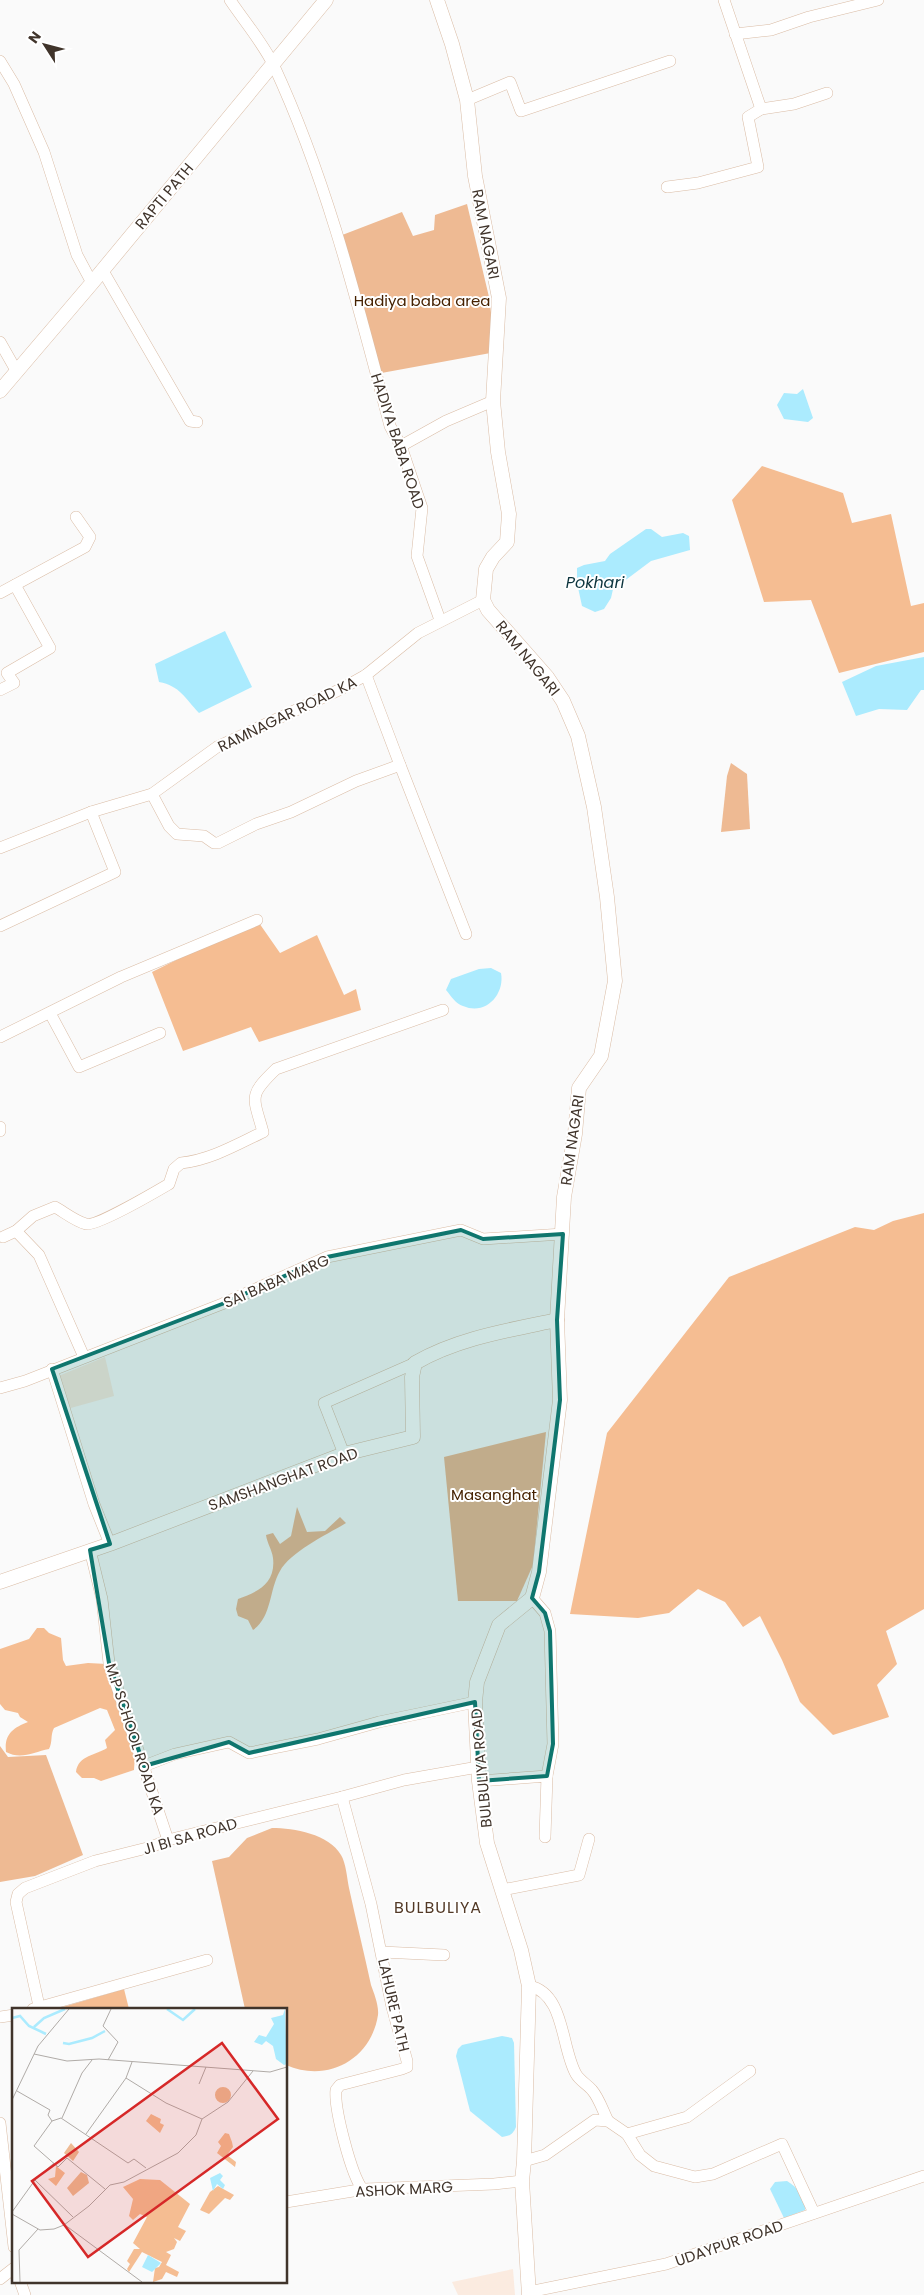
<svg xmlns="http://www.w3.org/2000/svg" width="924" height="2295" font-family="Poppins,sans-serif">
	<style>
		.built { fill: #fbebe0 }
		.green { fill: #eeba93 }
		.forest { fill: #f5bd92 }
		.water { fill: #abebfe }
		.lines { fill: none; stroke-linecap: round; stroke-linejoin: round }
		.minor-casing { stroke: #dabca5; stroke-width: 12 }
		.major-casing { stroke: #dabca5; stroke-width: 15 }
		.minor { stroke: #fff; stroke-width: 11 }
		.major { stroke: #fff; stroke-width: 14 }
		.marked { fill: #0f766e; fill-opacity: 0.2; stroke: #0f766e; stroke-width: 4; stroke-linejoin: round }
		.labels { text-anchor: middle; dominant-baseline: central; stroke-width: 4; stroke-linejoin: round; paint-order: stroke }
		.street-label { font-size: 15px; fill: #40342b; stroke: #fff }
		.park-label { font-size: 15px; fill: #452100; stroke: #fff }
		.water-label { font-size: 16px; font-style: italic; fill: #0c343d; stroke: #fff }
		.neighbourhood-label { font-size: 16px; letter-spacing: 1px; fill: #533a27; stroke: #fff }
		.inset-river { fill: none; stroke: #abebfe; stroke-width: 2.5 }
		.inset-road { fill: none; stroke: #b0aba7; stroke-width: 1 }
		.view { fill: #d62828; fill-opacity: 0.15; stroke: #d62828; stroke-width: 2.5 }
		.inset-edge { fill: none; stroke: #40342b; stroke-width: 2.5 }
	</style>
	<rect width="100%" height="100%" fill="#fafafa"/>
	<!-- built -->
	<g class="built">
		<path d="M 105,1357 L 114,1396 L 67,1409 L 56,1377 Z"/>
		<path d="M 513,2269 L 515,2295 L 458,2295 L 452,2282 Z"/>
	</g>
	<!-- green -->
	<g class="green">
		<path d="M 467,204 L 489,297 L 496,352 L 376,374 L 337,237 L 402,212 L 413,236 L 434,230 L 435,215 Z"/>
		<path d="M 731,763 L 747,774 L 750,829 L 721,832 L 727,776 Z"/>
		<path d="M 546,1432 L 533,1565 L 517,1601 L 458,1601 L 444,1457 Z"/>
		<path d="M 297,1507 L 307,1532 L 325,1531 L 340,1517 L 346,1523 C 328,1534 290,1552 280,1571 C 269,1590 272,1617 253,1630 L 248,1620 L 238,1616 L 236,1609 L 238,1599 C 257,1592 276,1584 273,1558 C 272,1550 267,1543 266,1535 L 273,1533 L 280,1544 L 291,1536 Z"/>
		<path d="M 0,1746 L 8,1757 L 46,1755 L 83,1855 L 35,1876 L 0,1882 Z"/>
		<path d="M 272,1828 C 294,1828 329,1834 341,1855 C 346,1863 347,1878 349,1888 C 356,1920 364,1953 371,1985 C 374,1993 379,2006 378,2015 C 371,2060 327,2083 286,2065 L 286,2009 L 245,2009 L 212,1861 L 229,1857 L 247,1838 Z"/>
	</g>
	<!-- forest -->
	<g class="forest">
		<path d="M 762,466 L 843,493 L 852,523 L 891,514 L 911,606 L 924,603 L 924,652 L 839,673 L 811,600 L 764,602 L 732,500 Z"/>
		<path d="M 257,920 L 280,953 L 317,935 L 344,995 L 356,989 L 361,1010 L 259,1042 L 251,1027 L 183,1051 L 152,972 Z"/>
		<path d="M 924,1213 L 924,1609 L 886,1631 L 897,1664 L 877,1685 L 889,1717 L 833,1735 L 800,1702 L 782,1660 L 760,1616 L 743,1627 L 725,1602 L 698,1589 L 669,1613 L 638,1618 L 570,1614 L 607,1433 L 729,1277 L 855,1227 L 874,1230 L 893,1221 Z"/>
		<path d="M 37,1628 L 44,1628 L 49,1633 L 61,1638 L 63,1660 L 66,1666 L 88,1663 L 107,1664 L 135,1754 L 134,1770 L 101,1781 L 94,1778 L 82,1778 L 76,1772 C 78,1755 97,1755 107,1748 L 105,1740 L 115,1730 L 107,1710 L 100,1708 L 54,1728 C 50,1736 53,1741 49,1749 C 34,1752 21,1760 6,1752 C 4,1734 13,1728 28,1722 L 20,1717 L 18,1713 L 5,1710 L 0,1704 L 0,1649 L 29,1639 Z"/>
		<path d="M 124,1989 L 129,2009 L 56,2009 Z"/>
	</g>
	<!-- water -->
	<g class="water">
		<path d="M 803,389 L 813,418 L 808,422 L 784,419 L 777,405 L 784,393 L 797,394 Z"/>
		<path d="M 646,529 L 651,529 L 662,537 L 683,533 L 689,536 L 690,550 L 651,561 L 627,579 L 614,585 L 611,598 L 604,609 L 595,612 L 582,606 L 577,583 L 577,568 L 584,565 L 605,561 L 610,554 Z"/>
		<path d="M 225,631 L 252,687 L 199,713 C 185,698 180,686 159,682 L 155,664 Z"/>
		<path d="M 924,657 L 924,690 L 921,690 L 907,710 L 879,709 L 856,716 L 842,682 L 876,666 Z"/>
		<path d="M 491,968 L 501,973 C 505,994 486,1016 463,1006 C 456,1004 451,996 446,990 L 451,979 L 479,969 Z"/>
		<path d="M 502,2036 L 512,2038 L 514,2043 L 516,2127 C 513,2134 510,2136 502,2137 L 470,2111 L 456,2056 L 458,2049 L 462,2045 Z"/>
		<path d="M 787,2181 C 797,2187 806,2197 805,2210 L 784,2218 L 770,2189 L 775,2182 Z"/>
	</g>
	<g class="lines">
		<defs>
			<g id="minor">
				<path d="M 230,0 C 244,21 263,43 274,66 C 327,180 358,305 390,426 L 401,446 L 422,508 L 417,556 L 440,620"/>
				<path d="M 724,0 L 761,109 L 794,104 L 827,93"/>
				<path d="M 735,34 L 771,30 L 809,17 L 878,0"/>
				<path d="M 0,61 L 14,84 L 44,152 L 77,255 L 92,283"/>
				<path d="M 467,100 L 510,82 L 521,111 L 670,61"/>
				<path d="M 667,187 L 698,183 L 758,167 L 748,117 L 761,109"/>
				<path d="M 103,271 L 190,421 L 197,422"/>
				<path d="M 0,342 L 17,372"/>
				<path d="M 401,446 L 446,421 L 493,401"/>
				<path d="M 0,593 L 85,547 L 90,537 L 76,517"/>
				<path d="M 0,690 L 14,683 L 7,673 L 50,648 L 15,585"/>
				<path d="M 400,765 L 466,934"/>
				<path d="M 152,794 L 169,826 L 177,834 L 204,836 L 214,843 L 218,843 L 256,824 L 291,812 L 356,781 L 400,765 L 366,675"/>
				<path d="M 0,848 L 91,812 L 152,794 L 217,747 L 341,689 L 366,675 L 418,633 L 483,600"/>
				<path d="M 0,926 L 115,872 L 91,812"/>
				<path d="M 50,1013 L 79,1067 L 160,1033"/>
				<path d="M 0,1037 L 121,977 L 257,920"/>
				<path d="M 0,1127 L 0,1131"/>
				<path d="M 16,1231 L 33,1216 L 55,1207 C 64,1212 75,1221 86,1224 C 96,1227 157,1191 169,1184 L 174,1169 L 181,1163 C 210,1160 236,1145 263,1132 C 253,1096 248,1096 276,1069 L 443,1010"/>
				<path d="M 3,1237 L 16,1231 L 39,1255 L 84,1357"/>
				<path d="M 52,1369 L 94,1504 L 110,1544"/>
				<path d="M 0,1388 L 25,1381 L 222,1304 L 327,1257 L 461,1230 L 483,1239 L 563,1234"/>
				<path d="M 344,1454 L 324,1403 L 415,1363"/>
				<path d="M 90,1550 L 102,1599 L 109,1663 L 168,1840"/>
				<path d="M 532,1598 L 545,1613 L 550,1631 L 553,1744 L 547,1776"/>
				<path d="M 144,1766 L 175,1754 L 229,1742 L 249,1753 L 318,1739 L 379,1722 L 475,1702"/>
				<path d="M 479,1781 L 547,1776 L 545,1837"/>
				<path d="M 342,1797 L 371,1904 L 392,2007 L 407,2061 L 407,2067 L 402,2069 L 340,2085 L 336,2090 C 334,2108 351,2175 363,2190"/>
				<path d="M 502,1890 L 579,1875 L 589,1839"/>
				<path d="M 382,1952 L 444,1955"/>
				<path d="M 529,1986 C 565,1993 561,2048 576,2074 C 580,2081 587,2084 592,2090 C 599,2098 603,2111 608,2121"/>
				<path d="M 39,2006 L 16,1902 L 18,1894 L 25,1888 L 95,1861 L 151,1847 L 168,1840 L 342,1797 L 404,1780 L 478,1767"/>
				<path d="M 33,2009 L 207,1960"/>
				<path d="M 0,2017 L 14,2015"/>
				<path d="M 0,2123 L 14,2247"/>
				<path d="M 627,2134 L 687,2117 L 750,2071"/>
				<path d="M 524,2161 L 545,2155 L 595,2120 L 608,2121 L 627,2134 L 640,2155 L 654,2166 L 695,2177 L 713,2174 L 782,2144 L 814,2213"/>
				<path d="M 286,2202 L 365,2189 L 494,2184 L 522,2181"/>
				<path d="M 0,2279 L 14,2268"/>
				<path d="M 20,2281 L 25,2295"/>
				<path d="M 529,2292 L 666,2264 L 924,2176"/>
			</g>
			<g id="major">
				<path d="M 437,0 L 452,44 L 467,100 L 475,176 L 499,298 L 493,401 L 498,452 L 509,514 L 507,542 L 493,557 L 486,569 L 483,600 L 488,610 L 547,677 L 563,701 L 578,736 L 594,807 L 607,897 L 615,981 L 601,1056 L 579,1088 L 575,1134 L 564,1197 L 557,1320 L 560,1400 L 539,1572 L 532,1598 L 499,1625 L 477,1682 L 475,1702 L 479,1781 L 487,1843 L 521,1950 L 529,1986 L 524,2161 L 522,2181 L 529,2295"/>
				<path d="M 0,391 L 92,283 L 326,0"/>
				<path d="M 0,1582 L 110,1544 L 344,1454 L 413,1437 L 412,1377 L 415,1363 C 458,1338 510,1330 557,1320"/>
			</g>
		</defs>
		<!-- minor casing -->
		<use href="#minor" class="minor-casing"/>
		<!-- major casing -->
		<use href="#major" class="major-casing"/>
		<!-- minor -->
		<use href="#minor" class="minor"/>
		<!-- major -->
		<use href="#major" class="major"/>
	</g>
	<!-- marked area -->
	<path class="marked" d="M 461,1230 L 483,1239 L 563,1234 L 557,1320 L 560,1400 L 539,1572 L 532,1598 L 545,1613 L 550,1631 L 553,1744 L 547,1776 L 479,1781 L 475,1702 L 249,1753 L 229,1742 L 144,1766 L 109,1663 L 90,1550 L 110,1544 L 52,1369 L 222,1304 L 327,1257 Z"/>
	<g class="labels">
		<!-- street labels -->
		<g class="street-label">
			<text transform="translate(164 196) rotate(-50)">RAPTI PATH</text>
			<text transform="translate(486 234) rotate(79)">RAM NAGARI</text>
			<text transform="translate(398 441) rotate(72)">HADIYA BABA ROAD</text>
			<text transform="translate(528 658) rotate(51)">RAM NAGARI</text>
			<text transform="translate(287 714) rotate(-26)">RAMNAGAR ROAD KA</text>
			<text transform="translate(572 1140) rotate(-82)">RAM NAGARI</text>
			<text transform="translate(276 1281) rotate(-23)">SAI BABA MARG</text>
			<text transform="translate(283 1479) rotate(-20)">SAMSHANGHAT ROAD</text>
			<text transform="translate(135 1739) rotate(72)">M.P SCHOOL ROAD KA</text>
			<text transform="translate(481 1768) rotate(-95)">BULBULIYA ROAD</text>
			<text transform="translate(190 1836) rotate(-16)">JI BI SA ROAD</text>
			<text transform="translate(394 2005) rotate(77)">LAHURE PATH</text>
			<text transform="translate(404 2189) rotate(-3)">ASHOK MARG</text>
			<text transform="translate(729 2243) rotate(-19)">UDAYPUR ROAD</text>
		</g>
		<!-- park labels -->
		<g class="park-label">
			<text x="422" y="300">Hadiya baba area</text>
			<text x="494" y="1494">Masanghat</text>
		</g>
		<!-- water labels -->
		<g class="water-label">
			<text x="595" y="582">Pokhari</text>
		</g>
		<!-- neighbourhood labels -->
		<g class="neighbourhood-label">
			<text x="438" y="1907">BULBULIYA</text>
		</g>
	</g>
	<!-- overview -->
	<g transform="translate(12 2008)">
		<rect width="275" height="275" fill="#fafafa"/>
		<path d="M203 87a8 8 0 1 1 16 0a8 8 0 1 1-16 0ZM 59,135 L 67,144 L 61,153 L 52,145 ZM 69,164 L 75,167 L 77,175 L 61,188 L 55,180 Z" fill="#eeba93"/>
		<path d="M 139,106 L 149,111 L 148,115 L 152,117 L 148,125 L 134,113 ZM 213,125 L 217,126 L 220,134 L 221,139 L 215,147 L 224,154 L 223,159 L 205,145 L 209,138 L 206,134 ZM 44,158 L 53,165 L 44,178 L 36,171 L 43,169 ZM 128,171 L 148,172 L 178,196 L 166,219 L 174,223 L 168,233 L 162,230 L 165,234 L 162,241 L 154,244 L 159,247 L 154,257 L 167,264 L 165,269 L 154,264 L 150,271 L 141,274 L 143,260 L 147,259 L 150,254 L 130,244 L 117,264 L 115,261 L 118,256 L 115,253 L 122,241 L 128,241 L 121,235 L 135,209 L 128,206 L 121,212 L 117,208 L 121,191 L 111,179 ZM 206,178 L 222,187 L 218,192 L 213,190 L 197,206 L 188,202 L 198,184 Z" fill="#f5bd92"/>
		<path d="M 273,1 L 275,56 L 272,57 L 264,51 L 261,38 L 254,33 L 250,37 L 242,34 L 247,27 L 254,29 L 262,16 L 259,10 L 271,7 ZM 208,165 L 211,168 L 208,172 L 213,177 L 211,181 L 205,176 L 201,183 L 198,170 ZM 136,247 L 149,255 L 140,264 L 130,259 Z" fill="#abebfe"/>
		<path class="inset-river" d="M 155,1 L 171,12 L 183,1M 0,10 L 8,8 L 17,18 L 34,26M 22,19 L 32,10 L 53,1M 51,35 L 57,36 L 80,30 L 93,23"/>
		<path class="inset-road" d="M 22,46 L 55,53 L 87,51 L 258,64 L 275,59M 96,52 L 106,34 L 91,18 L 99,1M 114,70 L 154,95 L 190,111M 187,76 L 194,59M 5,83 L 38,102 L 36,107 L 40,113 L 49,110 L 116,155 L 122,151 L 134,160M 0,92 L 26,38 L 57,1M 50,110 L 70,65 L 80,52M 40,113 L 22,138 L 46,159 L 55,150 L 93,181M 74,126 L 114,70 L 120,54M 23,172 L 61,209M 0,204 L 23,172 L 42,155M 0,206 L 28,222 L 42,221 L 52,217 L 77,198 L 98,177 L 112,174 L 166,145 L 184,127 L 190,111 L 216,94 L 241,63M 53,217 L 130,274M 8,274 L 7,242 L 26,221"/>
		<path class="view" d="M 210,35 L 266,111 L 76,249 L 20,173 Z"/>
		<rect width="275" height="275" class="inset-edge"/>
	</g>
	<!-- north arrow -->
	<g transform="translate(45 45) rotate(306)" stroke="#ffffff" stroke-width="4" paint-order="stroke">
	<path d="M0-4L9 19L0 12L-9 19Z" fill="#40342b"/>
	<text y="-8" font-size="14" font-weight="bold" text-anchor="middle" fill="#40342b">N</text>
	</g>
</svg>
